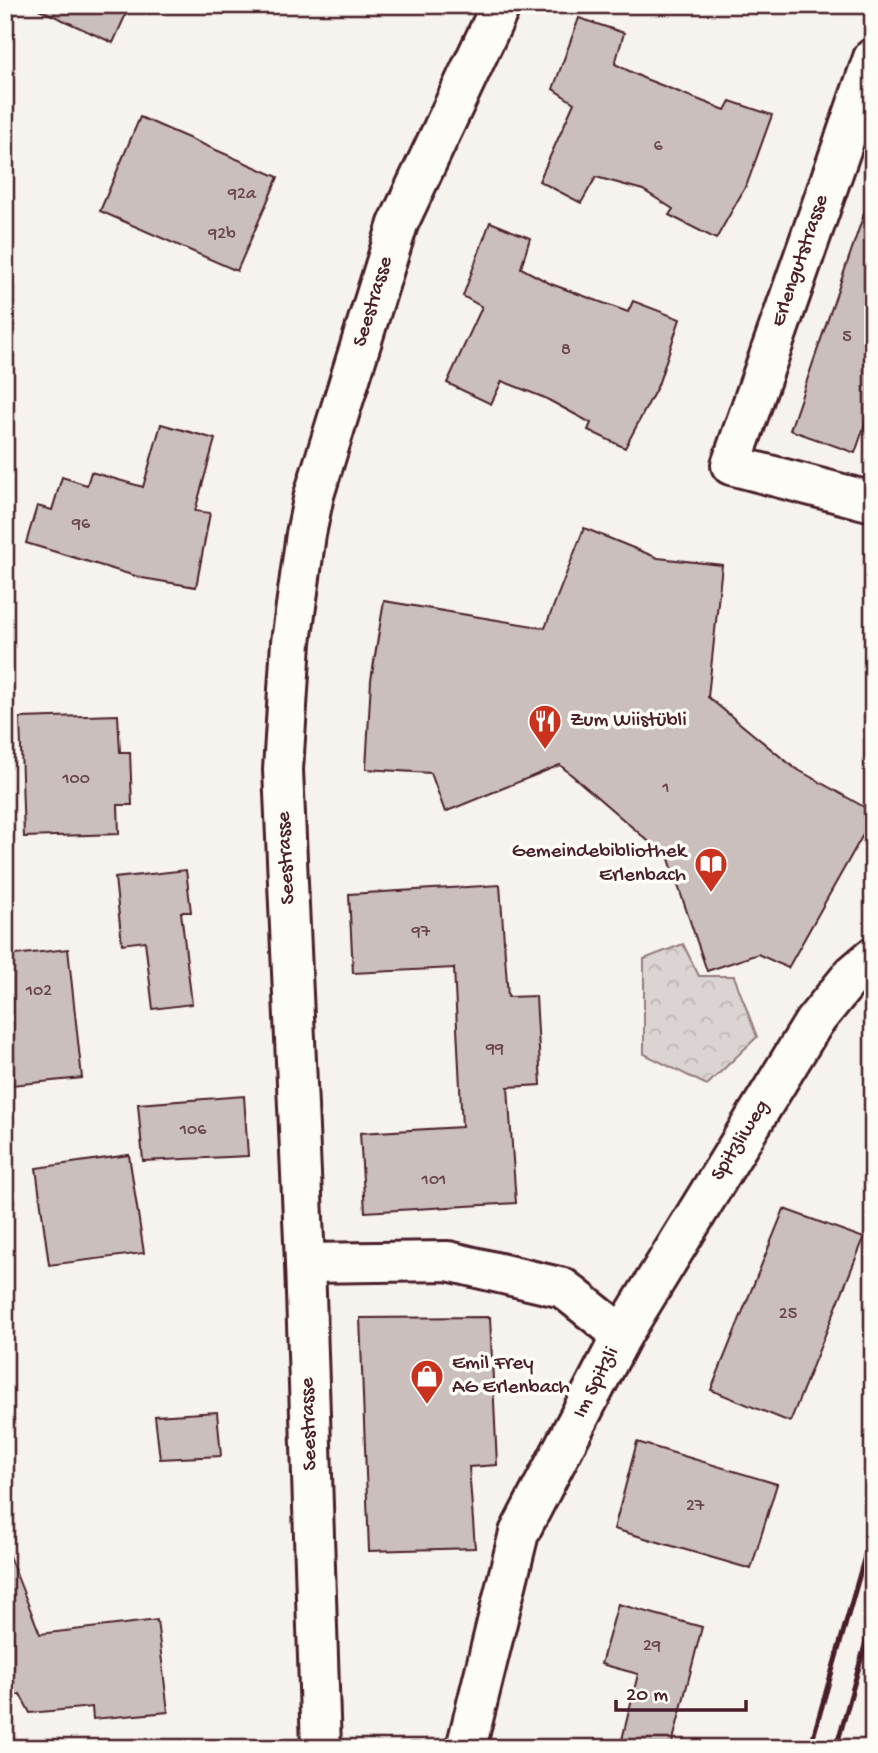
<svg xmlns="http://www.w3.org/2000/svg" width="878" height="1753" font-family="'Gochi Hand',sans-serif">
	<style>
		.park { fill: url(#park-crowns); stroke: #937a7e; stroke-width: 2 }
		.building { fill: #cbbfbe; stroke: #4a1f2b; stroke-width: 2 }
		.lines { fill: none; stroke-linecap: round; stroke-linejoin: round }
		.street-casing { stroke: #4a1f2b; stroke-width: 44 }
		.primary-casing { stroke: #4a1f2b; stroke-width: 44 }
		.street { stroke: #fdfcf7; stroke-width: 38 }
		.primary { stroke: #fdfcf7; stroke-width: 38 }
		.rail { stroke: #4a1f2b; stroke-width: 5 }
		.labels { text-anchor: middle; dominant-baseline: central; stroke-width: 7; stroke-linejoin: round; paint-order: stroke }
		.number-label { font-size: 18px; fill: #6a4750 }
		.street-label { font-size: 21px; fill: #4a1f2b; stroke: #fdfcf7 }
		.poi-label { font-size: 21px; fill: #4a1f2b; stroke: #fdfcf7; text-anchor: start }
	</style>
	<defs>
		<pattern id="park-crowns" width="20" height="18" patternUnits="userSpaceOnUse" patternTransform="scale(1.75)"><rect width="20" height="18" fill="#dcd4d2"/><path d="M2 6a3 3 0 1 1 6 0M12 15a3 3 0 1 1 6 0" fill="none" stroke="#beb6b4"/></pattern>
	</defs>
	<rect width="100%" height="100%" fill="#f6f3ef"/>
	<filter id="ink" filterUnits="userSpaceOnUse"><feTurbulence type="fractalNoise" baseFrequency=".0143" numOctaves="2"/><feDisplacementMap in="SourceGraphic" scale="14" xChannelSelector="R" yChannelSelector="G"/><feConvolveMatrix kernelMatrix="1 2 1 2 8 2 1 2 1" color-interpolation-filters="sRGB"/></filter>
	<g filter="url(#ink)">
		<!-- park -->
		<path class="park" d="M 683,944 L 699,976 L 734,976 L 757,1037 L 707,1085 L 644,1054 L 644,959 Z"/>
		<!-- building -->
		<g class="building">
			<path d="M 30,5 L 130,5 L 113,43 Z"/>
			<path d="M 579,18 L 624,33 L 615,64 L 643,78 L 725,110 L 730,101 L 772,115 L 747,184 L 716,239 L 669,215 L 673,209 L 643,190 L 596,177 L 581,203 L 539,181 L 574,103 L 553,89 Z"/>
			<path d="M 140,117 L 278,177 L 237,271 L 100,211 Z"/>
			<path d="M 867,205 L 873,206 L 873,401 L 855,453 L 790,430 Z"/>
			<path d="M 490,222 L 530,238 L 521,268 L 551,284 L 628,312 L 633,301 L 680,319 L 658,385 L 625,448 L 588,430 L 591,423 L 545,398 L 502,381 L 491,404 L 447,383 L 482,307 L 463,296 Z"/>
			<path d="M 161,424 L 215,439 L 195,511 L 210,513 L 196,587 L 142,578 L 26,543 L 37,506 L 52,510 L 62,477 L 87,485 L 91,472 L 143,487 Z"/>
			<path d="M 584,528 L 658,558 L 722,565 L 708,697 L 793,767 L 873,812 L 873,817 L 788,968 L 758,954 L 707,971 L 669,859 L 560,765 L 445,812 L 431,773 L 366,769 L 371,680 L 384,601 L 545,628 Z"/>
			<path d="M 118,715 L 120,752 L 130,752 L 132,805 L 118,805 L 119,834 L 24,837 L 20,718 Z"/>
			<path d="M 186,870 L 191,912 L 181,912 L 192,1004 L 153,1009 L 145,941 L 122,944 L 115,878 Z"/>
			<path d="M 500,885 L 508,997 L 536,996 L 541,1085 L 508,1087 L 516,1203 L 365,1212 L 360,1133 L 462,1127 L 454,968 L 353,973 L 349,894 Z"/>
			<path d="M 68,949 L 82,1078 L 12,1085 L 5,1027 L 5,956 Z"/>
			<path d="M 244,1096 L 248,1156 L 143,1161 L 138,1104 Z"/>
			<path d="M 129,1155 L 144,1253 L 49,1265 L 36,1168 Z"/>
			<path d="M 784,1209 L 864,1238 L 790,1422 L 711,1390 Z"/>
			<path d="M 490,1317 L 497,1465 L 469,1467 L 475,1548 L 369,1551 L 360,1318 Z"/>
			<path d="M 217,1412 L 221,1456 L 160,1459 L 155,1416 Z"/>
			<path d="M 637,1442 L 777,1484 L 751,1569 L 614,1529 Z"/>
			<path d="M 7,1551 L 40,1634 L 157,1620 L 168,1712 L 93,1719 L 92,1707 L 30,1713 L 20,1694 L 5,1699 L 5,1552 Z"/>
			<path d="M 618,1604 L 702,1627 L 671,1748 L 620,1748 L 638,1674 L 601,1664 Z"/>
		</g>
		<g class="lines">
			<defs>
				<g id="street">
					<path d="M 873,58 L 731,465 L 873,502"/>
					<path d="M 305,1263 L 448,1261 L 563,1288 L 622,1335 L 519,1533 L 466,1748"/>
					<path d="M 622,1335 L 814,1022 L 853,974 L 873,957"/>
				</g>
				<path id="primary" d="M 321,1748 L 305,1263 L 283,770 L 291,642 L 306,534 L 314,495 L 398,224 L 501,5"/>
			</defs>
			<!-- street casing -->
			<use href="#street" class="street-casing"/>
			<!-- primary casing -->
			<use href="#primary" class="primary-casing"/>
			<!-- street -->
			<use href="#street" class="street"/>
			<!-- primary -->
			<use href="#primary" class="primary"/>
			<!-- rail -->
			<g class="rail">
				<path d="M 810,1748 L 873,1528"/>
				<path d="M 836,1748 L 873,1617"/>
			</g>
		</g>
	</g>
	<!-- icons -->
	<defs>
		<symbol id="restaurant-pin" viewBox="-11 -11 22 30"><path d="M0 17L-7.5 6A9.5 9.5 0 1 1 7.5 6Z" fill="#c8321e" stroke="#fdfcf7"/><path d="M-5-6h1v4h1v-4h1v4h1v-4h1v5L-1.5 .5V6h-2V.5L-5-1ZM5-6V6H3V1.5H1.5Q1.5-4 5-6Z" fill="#fff"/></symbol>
		<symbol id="library-pin" viewBox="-11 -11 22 30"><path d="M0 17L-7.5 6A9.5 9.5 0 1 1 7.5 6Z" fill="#c8321e" stroke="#fdfcf7"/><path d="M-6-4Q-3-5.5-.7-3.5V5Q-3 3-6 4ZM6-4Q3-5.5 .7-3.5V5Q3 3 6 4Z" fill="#fff"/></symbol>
		<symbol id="shop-pin" viewBox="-11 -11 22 30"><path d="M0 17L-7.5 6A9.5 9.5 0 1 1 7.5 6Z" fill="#c8321e" stroke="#fdfcf7"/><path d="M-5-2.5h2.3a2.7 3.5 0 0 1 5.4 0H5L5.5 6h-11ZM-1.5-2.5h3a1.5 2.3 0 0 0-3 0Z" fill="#fff"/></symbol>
	</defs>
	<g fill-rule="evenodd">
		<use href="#restaurant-pin" x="526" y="702" width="38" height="52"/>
		<use href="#library-pin" x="692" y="845" width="38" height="52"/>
		<use href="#shop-pin" x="408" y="1357" width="38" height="52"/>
	</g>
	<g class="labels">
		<!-- number labels -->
		<g class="number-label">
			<text x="658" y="146">6</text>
			<text x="242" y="194">92a</text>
			<text x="222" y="234">92b</text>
			<text x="847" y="337">5</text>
			<text x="566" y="350">8</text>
			<text x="81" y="524">96</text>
			<text x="76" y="779">100</text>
			<text x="666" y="788">1</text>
			<text x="421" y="932">97</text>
			<text x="39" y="991">102</text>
			<text x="495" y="1049">99</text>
			<text x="193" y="1130">106</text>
			<text x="434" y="1180">101</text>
			<text x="788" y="1314">25</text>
			<text x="695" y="1506">27</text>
			<text x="652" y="1646">29</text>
		</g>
		<!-- street labels -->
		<g class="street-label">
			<text transform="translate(801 261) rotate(-71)">Erlengutstrasse</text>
			<text transform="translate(374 302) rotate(-73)">Seestrasse</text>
			<text transform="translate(287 858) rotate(-93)">Seestrasse</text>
			<text transform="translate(741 1141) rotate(-58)">Spitzliweg</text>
			<text transform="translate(597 1383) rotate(-63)">Im Spitzli</text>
			<text transform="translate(310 1424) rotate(-92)">Seestrasse</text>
		</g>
		<!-- poi labels -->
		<g class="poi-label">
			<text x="570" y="721">Zum Wiistübli</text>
			<text x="686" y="852" text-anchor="end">Gemeindebibliothek<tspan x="686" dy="24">Erlenbach</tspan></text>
			<text x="452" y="1364">Emil Frey<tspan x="452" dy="24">AG Erlenbach</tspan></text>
		</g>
	</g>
	<!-- margin -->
	<rect width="878" height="1753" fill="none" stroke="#fdfcf7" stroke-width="28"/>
	<rect x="14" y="14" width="850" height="1725" fill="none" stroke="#4a1f2b" stroke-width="2.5" filter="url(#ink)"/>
	<!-- scale -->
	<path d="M616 1700v10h130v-10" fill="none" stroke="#4a1f2b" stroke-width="3.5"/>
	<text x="626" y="1700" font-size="21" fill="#4a1f2b" stroke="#fdfcf7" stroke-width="5" paint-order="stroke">20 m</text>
</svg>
